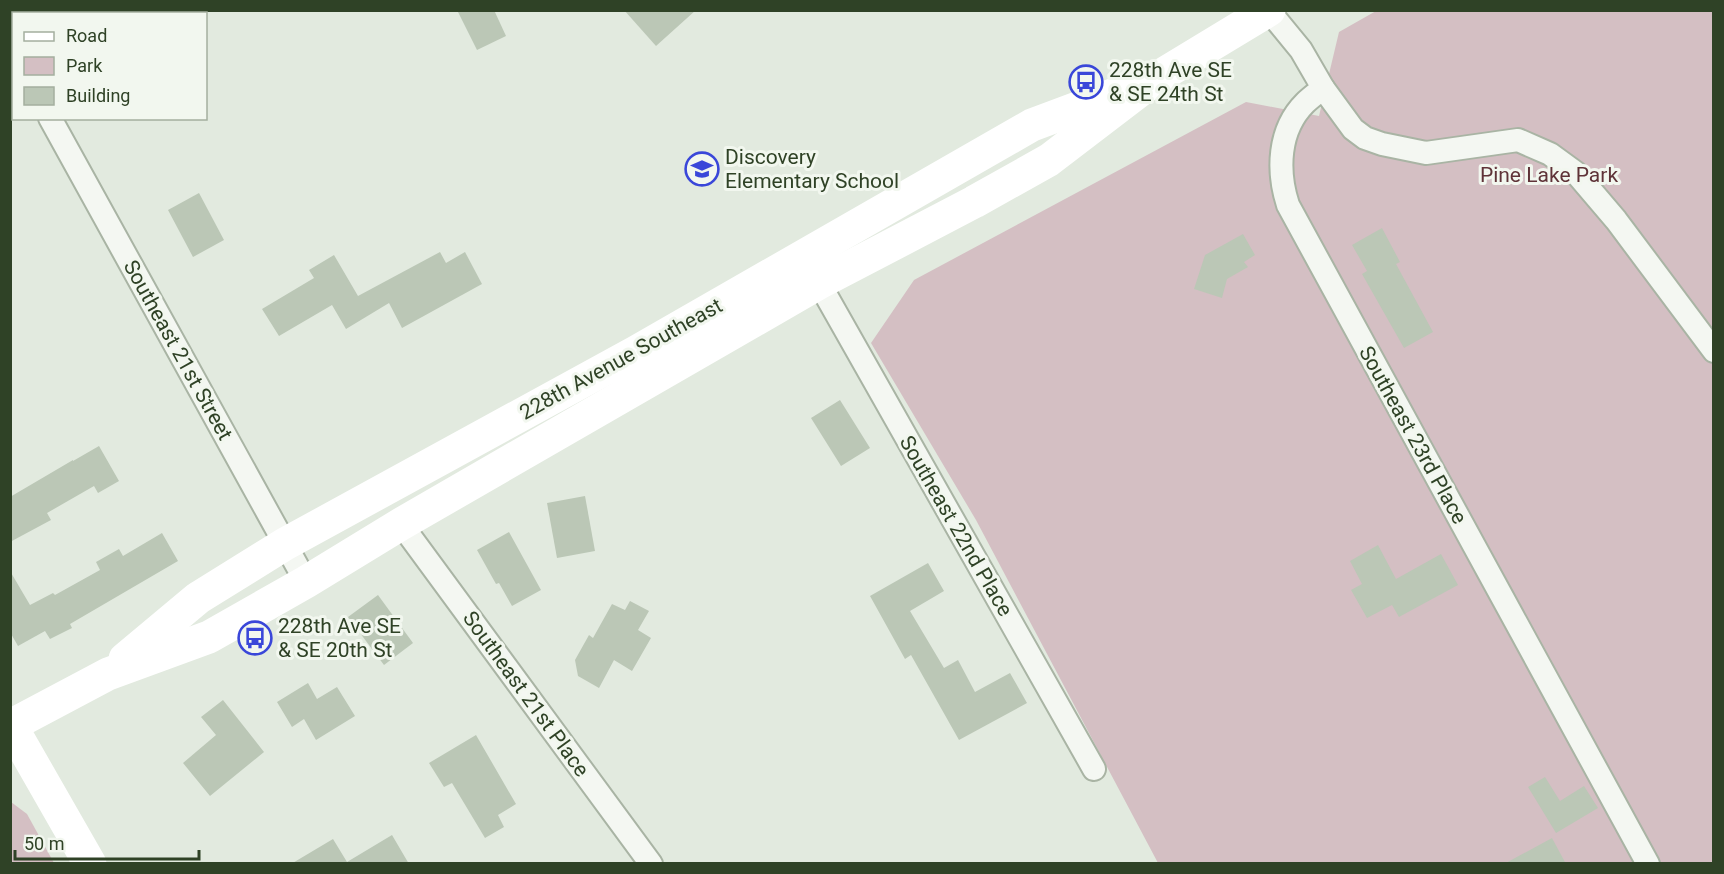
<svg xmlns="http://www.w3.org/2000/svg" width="1724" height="874" font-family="Roboto,sans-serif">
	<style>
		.green { fill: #d4bfc3 }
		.building { fill: #bbc7b6 }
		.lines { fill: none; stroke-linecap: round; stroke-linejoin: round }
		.street-casing { stroke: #a9b4a4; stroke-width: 26 }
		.street { stroke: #f4f7f2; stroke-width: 22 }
		.secondary { stroke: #fff; stroke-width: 33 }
		.labels { text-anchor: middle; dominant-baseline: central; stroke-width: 6; stroke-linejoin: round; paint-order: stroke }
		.poi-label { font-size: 21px; fill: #2f4226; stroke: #f2f7ef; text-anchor: start }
		.park-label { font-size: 21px; fill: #5f3338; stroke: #f2f7ef }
		.street-label { font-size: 21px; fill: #2f4226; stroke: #f2f7ef }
	</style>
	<rect width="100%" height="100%" fill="#e2eadf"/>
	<!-- green -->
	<g class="green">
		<path d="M 1376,11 L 1713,11 L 1713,863 L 1158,863 L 976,520 L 871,343 L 914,280 L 1246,102 L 1319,116 L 1339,32 Z"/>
		<path d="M 11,802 L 27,814 L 54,863 L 11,863 Z"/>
	</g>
	<!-- building -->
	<g class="building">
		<path d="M 457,10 L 494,10 L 506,36 L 477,50 Z"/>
		<path d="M 624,10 L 696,10 L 656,46 Z"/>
		<path d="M 199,193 L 224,240 L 193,257 L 168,210 Z"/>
		<path d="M 1382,228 L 1400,262 L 1396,264 L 1433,332 L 1404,348 L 1362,274 L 1367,271 L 1352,245 Z"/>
		<path d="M 1243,234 L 1255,255 L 1244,262 L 1248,267 L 1227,279 L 1222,298 L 1194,289 L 1205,255 Z"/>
		<path d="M 440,252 L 446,263 L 465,252 L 482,284 L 402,328 L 389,303 L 346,329 L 332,305 L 279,336 L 262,309 L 314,278 L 309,270 L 334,255 L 358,296 Z"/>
		<path d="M 840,400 L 870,448 L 841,466 L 811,418 Z"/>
		<path d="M 99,446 L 119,481 L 98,493 L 94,486 L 47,513 L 51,520 L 10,542 L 10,497 L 73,460 L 73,461 Z"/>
		<path d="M 585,496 L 595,551 L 557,558 L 547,503 Z"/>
		<path d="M 509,532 L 541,590 L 512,606 L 499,583 L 496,584 L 477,550 Z"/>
		<path d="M 162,533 L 178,561 L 70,624 L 72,628 L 50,639 L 45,631 L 18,646 L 10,632 L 10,571 L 30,605 L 53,593 L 55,595 L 100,570 L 96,562 L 119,549 L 123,556 Z"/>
		<path d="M 1378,545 L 1396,579 L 1441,554 L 1458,585 L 1399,617 L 1392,605 L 1367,618 L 1351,590 L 1362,584 L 1350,561 Z"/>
		<path d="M 928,563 L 944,591 L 910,611 L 944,668 L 958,660 L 975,692 L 1010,673 L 1027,703 L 959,740 L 911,655 L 905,659 L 870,596 Z"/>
		<path d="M 378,595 L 413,643 L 384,665 L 348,617 Z"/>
		<path d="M 630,601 L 649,611 L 638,630 L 651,638 L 632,671 L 614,660 L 599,688 L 578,676 L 575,660 L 589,635 L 593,638 L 612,604 L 625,610 Z"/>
		<path d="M 308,683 L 317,699 L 337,687 L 355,716 L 316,740 L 304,719 L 292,727 L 277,702 Z"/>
		<path d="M 223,700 L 264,752 L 210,796 L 183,763 L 216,735 L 201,717 Z"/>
		<path d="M 476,735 L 516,804 L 498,815 L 504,827 L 485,838 L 452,783 L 444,787 L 429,763 Z"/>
		<path d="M 1545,777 L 1560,801 L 1584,786 L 1598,808 L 1556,833 L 1528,787 Z"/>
		<path d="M 392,835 L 409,864 L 291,864 L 333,839 L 347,862 Z"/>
		<path d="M 1552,838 L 1566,864 L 1504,864 Z"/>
	</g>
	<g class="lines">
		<defs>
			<g id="street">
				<path d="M 1269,11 L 1301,50 L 1323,88 C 1317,93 1310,98 1305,103 C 1278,130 1277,171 1288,205 L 1648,864"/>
				<path d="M 10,47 L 14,52"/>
				<path d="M 1323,88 L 1353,129 L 1365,138 L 1382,144 L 1426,153 L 1518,140 L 1550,154 L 1576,173 L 1616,220 L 1714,351"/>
				<path d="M 50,118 L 306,582"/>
				<path d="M 819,283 L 1094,769"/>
				<path d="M 401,524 L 651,864"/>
			</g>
		</defs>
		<!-- street casing -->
		<use href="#street" class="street-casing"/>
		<!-- street -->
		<use href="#street" class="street"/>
		<!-- secondary -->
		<g class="secondary">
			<path d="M 125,659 L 198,598 L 285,544 L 636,352 L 1032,125 L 1123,91"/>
			<path d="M 10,726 L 108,674 L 209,637 L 306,582 L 401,524 L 819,283 L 974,202 L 1049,160 L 1155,79 L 1269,10"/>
			<path d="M 11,726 L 90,864"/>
		</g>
	</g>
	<!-- icons -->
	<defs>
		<symbol id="bus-ring" viewBox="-11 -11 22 22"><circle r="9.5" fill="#f2f7ef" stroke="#3a47d9" stroke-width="1.5"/><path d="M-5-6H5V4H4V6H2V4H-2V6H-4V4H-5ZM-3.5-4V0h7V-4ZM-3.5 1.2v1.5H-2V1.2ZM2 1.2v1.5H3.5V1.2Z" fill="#3a47d9"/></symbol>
		<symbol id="school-ring" viewBox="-11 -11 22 22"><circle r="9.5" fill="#f2f7ef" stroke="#3a47d9" stroke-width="1.5"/><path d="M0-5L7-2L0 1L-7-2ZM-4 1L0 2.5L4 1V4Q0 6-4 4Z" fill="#3a47d9"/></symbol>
	</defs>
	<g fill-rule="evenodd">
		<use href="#bus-ring" x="1067" y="63" width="38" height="38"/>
		<use href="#school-ring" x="683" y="150" width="38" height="38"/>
		<use href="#bus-ring" x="236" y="619" width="38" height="38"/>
	</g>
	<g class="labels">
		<!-- poi labels -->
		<g class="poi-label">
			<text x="1109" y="70">228th Ave SE<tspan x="1109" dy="24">&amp; SE 24th St</tspan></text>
			<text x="725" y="157">Discovery<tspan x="725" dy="24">Elementary School</tspan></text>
			<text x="278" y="626">228th Ave SE<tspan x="278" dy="24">&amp; SE 20th St</tspan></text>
		</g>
		<!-- park labels -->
		<g class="park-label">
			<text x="1549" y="175">Pine Lake Park</text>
		</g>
		<!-- street labels -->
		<g class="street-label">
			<text transform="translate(178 350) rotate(61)">Southeast 21st Street</text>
			<text transform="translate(621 359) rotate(-29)">228th Avenue Southeast</text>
			<text transform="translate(1413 435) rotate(61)">Southeast 23rd Place</text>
			<text transform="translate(956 526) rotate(60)">Southeast 22nd Place</text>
			<text transform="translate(526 694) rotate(54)">Southeast 21st Place</text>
		</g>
	</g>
	<!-- border -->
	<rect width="1724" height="874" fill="none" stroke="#2f4226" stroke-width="24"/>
	<!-- legend -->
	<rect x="12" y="12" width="195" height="108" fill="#f2f7ef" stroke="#a4af9f" stroke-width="1.5"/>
	<rect x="24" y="32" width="30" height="9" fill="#ffffff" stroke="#a4af9f" stroke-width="1.5"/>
	<text x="66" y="42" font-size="18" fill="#2f4226">Road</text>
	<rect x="24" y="57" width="30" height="18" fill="#d4bfc3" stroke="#a4af9f" stroke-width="1.5"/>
	<text x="66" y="72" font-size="18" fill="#2f4226">Park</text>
	<rect x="24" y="87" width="30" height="18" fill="#bbc7b6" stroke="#a4af9f" stroke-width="1.5"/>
	<text x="66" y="102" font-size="18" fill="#2f4226">Building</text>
	<!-- scale -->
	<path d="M15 850v9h184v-9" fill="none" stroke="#2f4226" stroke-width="3"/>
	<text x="24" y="850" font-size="18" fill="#2f4226" stroke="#f2f7ef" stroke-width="4.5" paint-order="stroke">50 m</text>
</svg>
